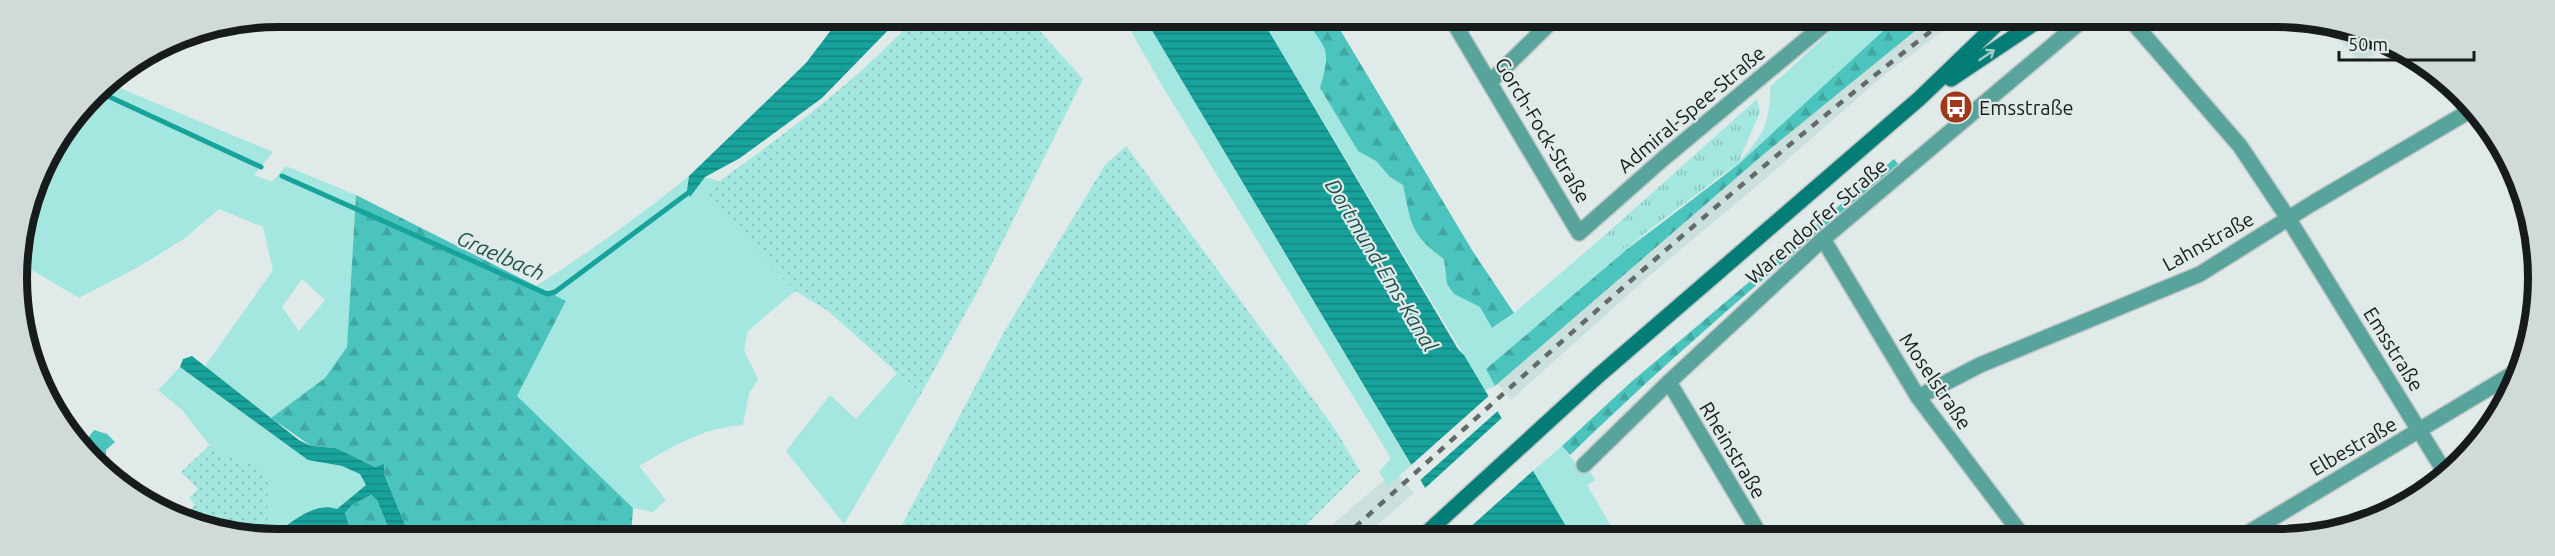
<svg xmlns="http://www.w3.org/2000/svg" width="2555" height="556" font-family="Ubuntu,sans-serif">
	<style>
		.built { fill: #cbe0dd }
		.grass { fill: #a4e6e0; fill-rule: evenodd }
		.forest { fill: url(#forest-firs) }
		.park { fill: url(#park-tufts) }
		.garden { fill: url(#garden-dots) }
		.water { fill: url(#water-rules) }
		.pier { fill: #e0ebe9 }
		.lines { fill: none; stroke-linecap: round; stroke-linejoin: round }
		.stream { stroke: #17a39b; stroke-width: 5 }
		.street-casing { stroke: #bcc6c4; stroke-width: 18 }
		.secondary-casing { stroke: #bcc6c4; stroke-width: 18 }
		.street { stroke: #58a49d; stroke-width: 15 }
		.secondary { stroke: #047d77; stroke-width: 15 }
		.rail { stroke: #636a69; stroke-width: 4.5; stroke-dasharray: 8 8; stroke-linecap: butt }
		.oneway { stroke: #9ecac7 }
		.labels { text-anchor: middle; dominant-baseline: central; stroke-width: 4.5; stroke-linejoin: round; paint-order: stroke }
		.poi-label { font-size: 20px; fill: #171b1b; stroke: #e0ebe9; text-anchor: start }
		.street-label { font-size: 20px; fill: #171b1b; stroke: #e0ebe9 }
		.water-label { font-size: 21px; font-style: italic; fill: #1d514d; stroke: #e0ebe9 }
		.rim { fill: none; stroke: #171b1b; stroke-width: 8 }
	</style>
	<defs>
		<pattern id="forest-firs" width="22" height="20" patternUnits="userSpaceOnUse" patternTransform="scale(1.5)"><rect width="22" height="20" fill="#4ac4bc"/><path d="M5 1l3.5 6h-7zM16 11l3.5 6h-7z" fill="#40a8a1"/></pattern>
		<pattern id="park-tufts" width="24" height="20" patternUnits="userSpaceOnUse" patternTransform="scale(1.5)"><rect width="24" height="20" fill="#a4e6e0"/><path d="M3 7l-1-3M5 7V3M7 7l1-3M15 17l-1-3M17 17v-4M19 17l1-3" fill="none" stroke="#8cc5c0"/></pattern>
		<pattern id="garden-dots" width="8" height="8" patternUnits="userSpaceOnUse" patternTransform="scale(1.5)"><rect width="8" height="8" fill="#a4e6e0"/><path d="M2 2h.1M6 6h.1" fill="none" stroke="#8cc5c0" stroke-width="1.8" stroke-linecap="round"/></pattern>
		<pattern id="water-rules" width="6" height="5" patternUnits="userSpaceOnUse" patternTransform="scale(1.5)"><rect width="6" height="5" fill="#17a39b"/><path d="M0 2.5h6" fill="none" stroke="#14847e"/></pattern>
	</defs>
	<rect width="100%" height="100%" fill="#e0ebe9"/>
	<!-- built -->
	<g class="built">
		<path d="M 1931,18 L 1960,18 L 1883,76 L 1751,191 L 1648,277 L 1511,400 L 1497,383 L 1505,375 L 1764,154 Z"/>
		<path d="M 2324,23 L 2394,47 L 2359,61 Z"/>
		<path d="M 1399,476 L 1414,493 L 1362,538 L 1317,538 L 1384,480 L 1388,485 Z"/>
	</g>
	<!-- grass -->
	<g class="grass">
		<path d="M 1123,17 L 1144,17 L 1411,465 L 1388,486 L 1379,472 L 1391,458 L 1161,84 Z"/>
		<path d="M 1261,18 L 1305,18 C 1326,52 1332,45 1320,88 L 1358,151 L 1376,161 L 1390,177 L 1403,185 C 1411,223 1410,235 1444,259 L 1447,284 L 1454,294 L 1480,307 L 1493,328 L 1514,313 L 1604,236 L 1624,249 C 1664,222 1739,173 1762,132 C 1768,120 1771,100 1770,87 L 1845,18 L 1897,18 L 1739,164 L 1625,251 L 1487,369 L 1495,386 L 1485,390 Z"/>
		<path d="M 108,83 L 273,152 L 254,175 L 272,182 L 286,166 L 356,195 L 347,347 L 325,378 L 271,418 L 205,366 L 273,270 L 263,227 L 219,209 L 185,238 L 140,266 L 79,298 L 17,261 L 37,178 L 93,93 ZM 302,279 L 325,300 L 299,331 L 282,307 Z"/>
		<path d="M 689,176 L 687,190 L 705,177 L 725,183 L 715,200 L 795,291 L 748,331 L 744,350 L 758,379 L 749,394 L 743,425 C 702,428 674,446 639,466 L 666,500 L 653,512 L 633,508 L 517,396 L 566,302 L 536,286 C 589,252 640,216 689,176 Z"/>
		<path d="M 180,367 L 308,460 L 342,466 L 361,474 L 366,485 L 337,509 C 313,501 290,524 271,537 L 267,537 L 266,514 L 251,462 L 214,451 L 183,411 L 158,390 Z"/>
		<path d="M 897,373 L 921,394 L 844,524 L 786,451 L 830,395 L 856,419 Z"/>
		<path d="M 1562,446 L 1582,472 L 1588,468 L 1595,480 L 1587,485 L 1618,538 L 1573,538 L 1533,471 Z"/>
	</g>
	<!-- forest -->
	<g class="forest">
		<path d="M 1305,18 L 1333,18 L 1472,250 L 1514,313 L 1492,328 L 1480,307 L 1454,294 L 1447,284 L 1444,259 C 1410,235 1411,223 1403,185 L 1390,177 L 1376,161 L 1358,151 L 1320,88 C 1332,45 1326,52 1305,18 Z"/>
		<path d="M 1897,18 L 1931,18 L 1764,154 L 1495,386 L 1486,369 L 1625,251 L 1739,164 Z"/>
		<path d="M 1894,159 L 1899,165 C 1787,258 1675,353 1570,455 L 1562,446 L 1630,383 Z"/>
		<path d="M 356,195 L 566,301 L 517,396 L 633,508 L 631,538 L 410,537 L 384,474 L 384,465 L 375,467 L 336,448 L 311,446 L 271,418 L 325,378 L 347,347 Z"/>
		<path d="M 94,430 L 107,434 L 115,442 L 106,450 L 106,471 L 80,448 Z"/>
		<path d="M 371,495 L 377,500 L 392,537 L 353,537 L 345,513 L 352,505 Z"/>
	</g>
	<!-- park -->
	<path class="park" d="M 1757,99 L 1760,112 L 1738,163 L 1624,249 L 1604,236 Z"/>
	<!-- garden -->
	<g class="garden">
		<path d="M 916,17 L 1027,17 L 1083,79 L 982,283 L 921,394 L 828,311 L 795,291 L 702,194 C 776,140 854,85 916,17 Z"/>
		<path d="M 1126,146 L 1333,426 L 1360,471 L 1293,538 L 895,538 L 1004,332 L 1105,165 Z"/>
		<path d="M 210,445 L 214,451 L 251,462 L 268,479 L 267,537 L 244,537 L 184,517 L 195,505 L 189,498 L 198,489 L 181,472 Z"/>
	</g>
	<!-- water -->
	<g class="water">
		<path d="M 841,17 L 901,17 L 822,98 L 740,158 L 705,177 L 690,197 L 687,190 L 689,176 L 806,63 Z"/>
		<path d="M 1144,17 L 1261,18 L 1458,349 L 1464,355 L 1573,538 L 1455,538 Z"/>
		<path d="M 192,356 L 299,440 L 311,446 L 336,448 L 375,467 L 384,464 L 384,474 L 410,537 L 392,537 L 377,500 L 371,495 L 352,505 L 345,513 L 353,537 L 271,537 C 290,524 313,501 337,509 L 366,485 L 360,474 L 342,466 L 308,460 L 180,367 L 183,359 Z"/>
	</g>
	<!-- pier -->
	<g class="pier">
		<path d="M 1491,394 L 1500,409 L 1418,482 L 1409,467 Z"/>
		<path d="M 1504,416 L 1535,469 L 1458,538 L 1452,538 L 1423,490 Z"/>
	</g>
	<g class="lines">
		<!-- stream -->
		<g class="stream">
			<path d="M 97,91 L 261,167"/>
			<path d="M 282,176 L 547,294 L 555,292 L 692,190"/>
		</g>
		<defs>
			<g id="street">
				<path d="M 1451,18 L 1579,233 L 1664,158 L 1832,18"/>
				<path d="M 2130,19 L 2240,146 L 2288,218 L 2446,474"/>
				<path d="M 1490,82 L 1555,18"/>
				<path d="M 1823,239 L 1918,397 L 2025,539"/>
				<path d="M 1669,382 L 1762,538"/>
				<path d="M 1918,397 L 1980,365 L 2200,274 L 2313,203 L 2473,109"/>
				<path d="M 1584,465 L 1669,382 L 1823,239 L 2085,18"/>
				<path d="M 2238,539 L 2519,370"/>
			</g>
			<g id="secondary">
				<path d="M 1951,79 L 2042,18"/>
				<path d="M 1421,538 L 1598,376 L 1920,98 L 2003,18"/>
			</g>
		</defs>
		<!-- street casing -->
		<use href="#street" class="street-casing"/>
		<!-- secondary casing -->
		<use href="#secondary" class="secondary-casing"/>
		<!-- street -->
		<use href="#street" class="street"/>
		<!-- secondary -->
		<use href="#secondary" class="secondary"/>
		<!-- rail -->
		<path class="rail" d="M 1343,538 C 1541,360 1737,180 1948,18"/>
	</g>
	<!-- one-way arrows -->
	<defs><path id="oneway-shaft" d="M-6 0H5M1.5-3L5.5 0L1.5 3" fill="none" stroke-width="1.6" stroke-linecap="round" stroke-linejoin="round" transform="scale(1.5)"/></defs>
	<use class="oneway" href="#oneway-shaft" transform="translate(1987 55) rotate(-34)"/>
	<!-- icons -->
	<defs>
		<symbol id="bus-disc" viewBox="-11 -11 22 22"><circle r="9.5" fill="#9f3719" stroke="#e0ebe9"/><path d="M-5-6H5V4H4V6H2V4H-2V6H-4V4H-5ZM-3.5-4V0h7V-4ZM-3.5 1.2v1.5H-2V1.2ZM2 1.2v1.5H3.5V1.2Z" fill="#fff"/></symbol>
	</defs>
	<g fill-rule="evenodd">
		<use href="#bus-disc" x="1937" y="88" width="38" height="38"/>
	</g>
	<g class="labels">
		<!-- poi labels -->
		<g class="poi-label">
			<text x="1979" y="107">Emsstraße</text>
		</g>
		<!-- street labels -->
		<g class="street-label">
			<text transform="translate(1691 109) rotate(-40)">Admiral-Spee-Straße</text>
			<text transform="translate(1543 130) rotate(59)">Gorch-Fock-Straße</text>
			<text transform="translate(1816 221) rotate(-41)">Warendorfer Straße</text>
			<text transform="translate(2208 241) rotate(-29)">Lahnstraße</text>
			<text transform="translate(2394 349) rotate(58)">Emsstraße</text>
			<text transform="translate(1936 381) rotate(56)">Moselstraße</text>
			<text transform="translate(2353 446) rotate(-30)">Elbestraße</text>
			<text transform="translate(1733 450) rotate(59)">Rheinstraße</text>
		</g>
		<!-- water labels -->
		<g class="water-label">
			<text transform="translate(501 255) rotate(24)">Graelbach</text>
			<text transform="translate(1382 265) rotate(59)">Dortmund-Ems-Kanal</text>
		</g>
	</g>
	<!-- crop -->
	<path d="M0 0H2555V556H0ZM278 27H2277A251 251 0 0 1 2528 278V278A251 251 0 0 1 2277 529H278A251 251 0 0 1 27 278V278A251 251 0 0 1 278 27Z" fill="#d0dad9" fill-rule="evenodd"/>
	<path class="rim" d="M278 27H2277A251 251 0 0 1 2528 278V278A251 251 0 0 1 2277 529H278A251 251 0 0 1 27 278V278A251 251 0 0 1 278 27Z"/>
	<!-- scale -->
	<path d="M2339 51v9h135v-9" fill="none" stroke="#171b1b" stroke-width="3"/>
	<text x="2348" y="51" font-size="18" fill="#171b1b" stroke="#e0ebe9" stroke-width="4.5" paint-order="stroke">50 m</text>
</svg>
